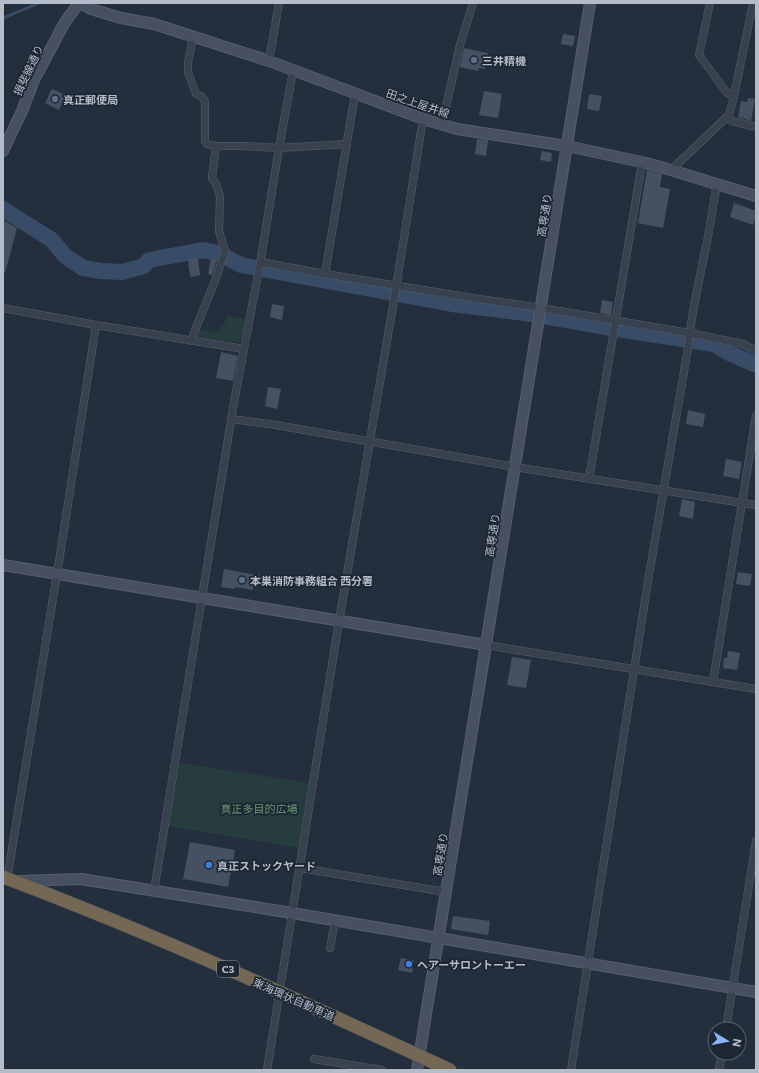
<svg xmlns="http://www.w3.org/2000/svg" width="759" height="1073" font-family="Commissioner,'Noto Sans JP',sans-serif">
	<style>
		.green { fill: #263c3f }
		.lines { fill: none; stroke-linecap: round; stroke-linejoin: round }
		.stream { stroke: #394c67; stroke-width: 2.5 }
		.river { stroke: #394c67; stroke-width: 16 }
		.building { fill: #455162 }
		.street-casing { stroke: #565f6c; stroke-width: 8 }
		.secondary-casing { stroke: #565f6c; stroke-width: 12 }
		.street { stroke: #38414e; stroke-width: 7 }
		.secondary { stroke: #465061; stroke-width: 10 }
		.highway-bridge-casing { stroke: #434c59; stroke-width: 14; stroke-linecap: butt }
		.highway-bridge { stroke: #746855; stroke-width: 13 }
		.service-dot { fill: #5c6f8a; stroke: #1d2633; stroke-width: 1.5 }
		.shop-dot { fill: #3f7fe0; stroke: #1d2633; stroke-width: 1.5 }
		.labels { text-anchor: middle; dominant-baseline: central; stroke-width: 3.5; stroke-linejoin: round; paint-order: stroke }
		.shield { fill: #1d2633; stroke: #878f9c; stroke-width: 1 }
		.shield-label { font-size: 10px; font-weight: bold; fill: #b4bcc9 }
		.poi-label { font-size: 11px; font-weight: bold; fill: #b4bcc9; stroke: #1d2633; text-anchor: start }
		.street-label { font-size: 11px; fill: #b4bcc9; stroke: #1d2633 }
		.park-label { font-size: 11px; fill: #6b9a76; stroke: #1d2633 }
	</style>
	<rect width="100%" height="100%" fill="#242f3e"/>
	<!-- green -->
	<g class="green">
		<path d="M 227,316 L 246,319 L 240,343 L 200,338 L 197,333 L 199,329 L 215,332 L 224,325 Z"/>
		<path d="M 177,762 L 309,783 L 299,848 L 167,826 Z"/>
	</g>
	<g class="lines">
		<!-- stream -->
		<path class="stream" d="M 3,18 L 39,3"/>
		<!-- river -->
		<path class="river" d="M 3,209 L 52,240 L 65,256 L 83,268 L 101,271 L 122,272 L 144,266 L 149,260 L 203,250 L 218,253 L 241,265 L 452,304 L 532,314 L 618,329 L 714,344 L 729,353 L 756,365"/>
	</g>
	<!-- building -->
	<g class="building">
		<path d="M 563,34 L 575,36 L 573,46 L 561,44 Z"/>
		<path d="M 464,48 L 488,53 L 485,69 L 479,68 L 478,71 L 460,67 Z"/>
		<path d="M 52,89 L 66,95 L 59,110 L 45,103 Z"/>
		<path d="M 484,91 L 502,94 L 498,118 L 479,115 Z"/>
		<path d="M 589,94 L 602,96 L 599,111 L 587,109 Z"/>
		<path d="M 748,98 L 755,99 L 751,121 L 738,117 L 741,101 L 747,102 Z"/>
		<path d="M 477,139 L 488,140 L 486,156 L 475,154 Z"/>
		<path d="M 542,151 L 552,153 L 551,162 L 540,160 Z"/>
		<path d="M 647,170 L 662,174 L 660,187 L 670,189 L 663,228 L 638,223 Z"/>
		<path d="M 734,203 L 756,211 L 756,216 L 753,225 L 730,217 Z"/>
		<path d="M 3,220 L 17,228 L 5,273 L 3,272 Z"/>
		<path d="M 198,258 L 200,275 L 190,277 L 188,259 Z"/>
		<path d="M 211,258 L 217,259 L 212,275 L 208,274 Z"/>
		<path d="M 602,300 L 613,302 L 611,315 L 600,313 Z"/>
		<path d="M 272,304 L 284,306 L 282,320 L 270,317 Z"/>
		<path d="M 221,352 L 238,356 L 233,381 L 216,378 Z"/>
		<path d="M 268,387 L 281,389 L 277,409 L 265,406 Z"/>
		<path d="M 688,410 L 705,414 L 703,427 L 686,424 Z"/>
		<path d="M 726,459 L 742,462 L 739,479 L 723,476 Z"/>
		<path d="M 682,499 L 695,502 L 693,519 L 679,516 Z"/>
		<path d="M 224,569 L 262,576 L 260,585 L 254,584 L 253,590 L 235,587 L 234,589 L 221,587 Z"/>
		<path d="M 738,572 L 752,574 L 750,586 L 736,584 Z"/>
		<path d="M 728,651 L 740,653 L 737,670 L 723,668 L 724,658 L 727,658 Z"/>
		<path d="M 512,657 L 531,660 L 526,688 L 507,685 Z"/>
		<path d="M 190,842 L 235,850 L 228,887 L 183,879 Z"/>
		<path d="M 453,916 L 490,921 L 488,935 L 451,929 Z"/>
		<path d="M 401,958 L 414,960 L 412,973 L 398,970 Z"/>
	</g>
	<g class="lines">
		<defs>
			<g id="street">
				<path d="M 710,3 L 699,55 L 727,93 L 734,96"/>
				<path d="M 193,37 L 188,63 L 188,72 L 196,94 L 201,96 L 205,101 L 205,141 L 207,144 L 216,146 L 244,146 L 279,148 L 347,144"/>
				<path d="M 269,61 L 279,3"/>
				<path d="M 726,118 L 732,121 L 756,127"/>
				<path d="M 442,124 L 460,45 L 473,3"/>
				<path d="M 671,170 L 729,115 L 734,96 L 753,3"/>
				<path d="M 260,262 L 325,274 L 466,297 L 541,308 L 689,333 L 743,344 L 756,351"/>
				<path d="M 325,274 L 355,94"/>
				<path d="M 3,308 L 96,325 L 244,349"/>
				<path d="M 192,341 L 193,335 L 215,281 L 225,251 L 219,231 L 220,196 L 216,184 L 212,178 L 216,146"/>
				<path d="M 231,419 L 276,425 L 515,467 L 756,505"/>
				<path d="M 589,479 L 642,163"/>
				<path d="M 486,645 L 756,689"/>
				<path d="M 713,682 L 756,416"/>
				<path d="M 300,868 L 446,892"/>
				<path d="M 7,880 L 57,574 L 96,325"/>
				<path d="M 154,891 L 234,402 L 260,264 L 279,148 L 293,71"/>
				<path d="M 330,948 L 335,921"/>
				<path d="M 726,1029 L 756,841"/>
				<path d="M 314,1059 L 382,1070"/>
				<path d="M 267,1070 L 339,621 L 394,300 L 423,119"/>
				<path d="M 571,1070 L 649,575 L 688,348 C 691,312 700,277 707,242 C 711,223 713,203 717,184"/>
				<path d="M 719,1070 L 722,1053"/>
			</g>
			<g id="secondary">
				<path d="M 81,3 L 91,9 L 121,18 L 154,24 L 269,61 L 423,119 L 457,129 L 567,146 L 646,163 L 671,170 L 756,196"/>
				<path d="M 3,151 L 22,111 L 34,80 L 65,22 L 79,3"/>
				<path d="M 3,565 L 486,645"/>
				<path d="M 19,881 L 81,879 L 292,913 L 756,992"/>
				<path d="M 417,1070 L 590,3"/>
			</g>
		</defs>
		<!-- street casing -->
		<use href="#street" class="street-casing"/>
		<!-- secondary casing -->
		<use href="#secondary" class="secondary-casing"/>
		<!-- street -->
		<use href="#street" class="street"/>
		<!-- secondary -->
		<use href="#secondary" class="secondary"/>
		<defs>
			<path id="highway-bridge" d="M 3,877 C 155,934 303,1002 450,1070"/>
		</defs>
		<!-- highway-bridge casing -->
		<use href="#highway-bridge" class="highway-bridge-casing"/>
		<!-- highway-bridge -->
		<use href="#highway-bridge" class="highway-bridge"/>
	</g>
	<!-- markers -->
	<g class="service-dot">
		<circle cx="474" cy="60" r="4"/>
		<circle cx="55" cy="99" r="4"/>
		<circle cx="242" cy="580" r="4"/>
	</g>
	<g class="shop-dot">
		<circle cx="209" cy="865" r="4"/>
		<circle cx="409" cy="964" r="4"/>
	</g>
	<g class="labels">
		<!-- shield labels -->
		<rect class="shield" x="217" y="961" width="22" height="16" rx="3"/>
		<g class="shield-label">
			<text x="228" y="969">C3</text>
		</g>
		<!-- poi labels -->
		<g class="poi-label">
			<text x="482" y="60">三井精機</text>
			<text x="63" y="99">真正郵便局</text>
			<text x="250" y="580">本巣消防事務組合 西分署</text>
			<text x="217" y="865">真正ストックヤード</text>
			<text x="417" y="964">ヘアーサロントーエー</text>
		</g>
		<!-- street labels -->
		<g class="street-label">
			<text transform="translate(28 70) rotate(-65)">揖斐線通り</text>
			<text transform="translate(418 103) rotate(19)">田之上屋井線</text>
			<text transform="translate(544 215) rotate(-81)">高専通り</text>
			<text transform="translate(492 535) rotate(-81)">高専通り</text>
			<text transform="translate(440 854) rotate(-81)">高専通り</text>
			<text transform="translate(294 999) rotate(24)">東海環状自動車道</text>
		</g>
		<!-- park labels -->
		<g class="park-label">
			<text x="259" y="808">真正多目的広場</text>
		</g>
	</g>
	<!-- border -->
	<rect width="759" height="1073" fill="none" stroke="#b4bcc9" stroke-width="8"/>
	<!-- north arrow -->
	<g transform="translate(727 1041) rotate(100)"><circle r="19" fill="#1d2633" stroke="#59626f"/>
	<path d="M0-3L7 15L0 10L-7 15Z" fill="#8ab4f8"/>
	<text y="-6" font-size="11" font-weight="bold" text-anchor="middle" fill="#b4bcc9">N</text>
	</g>
</svg>
